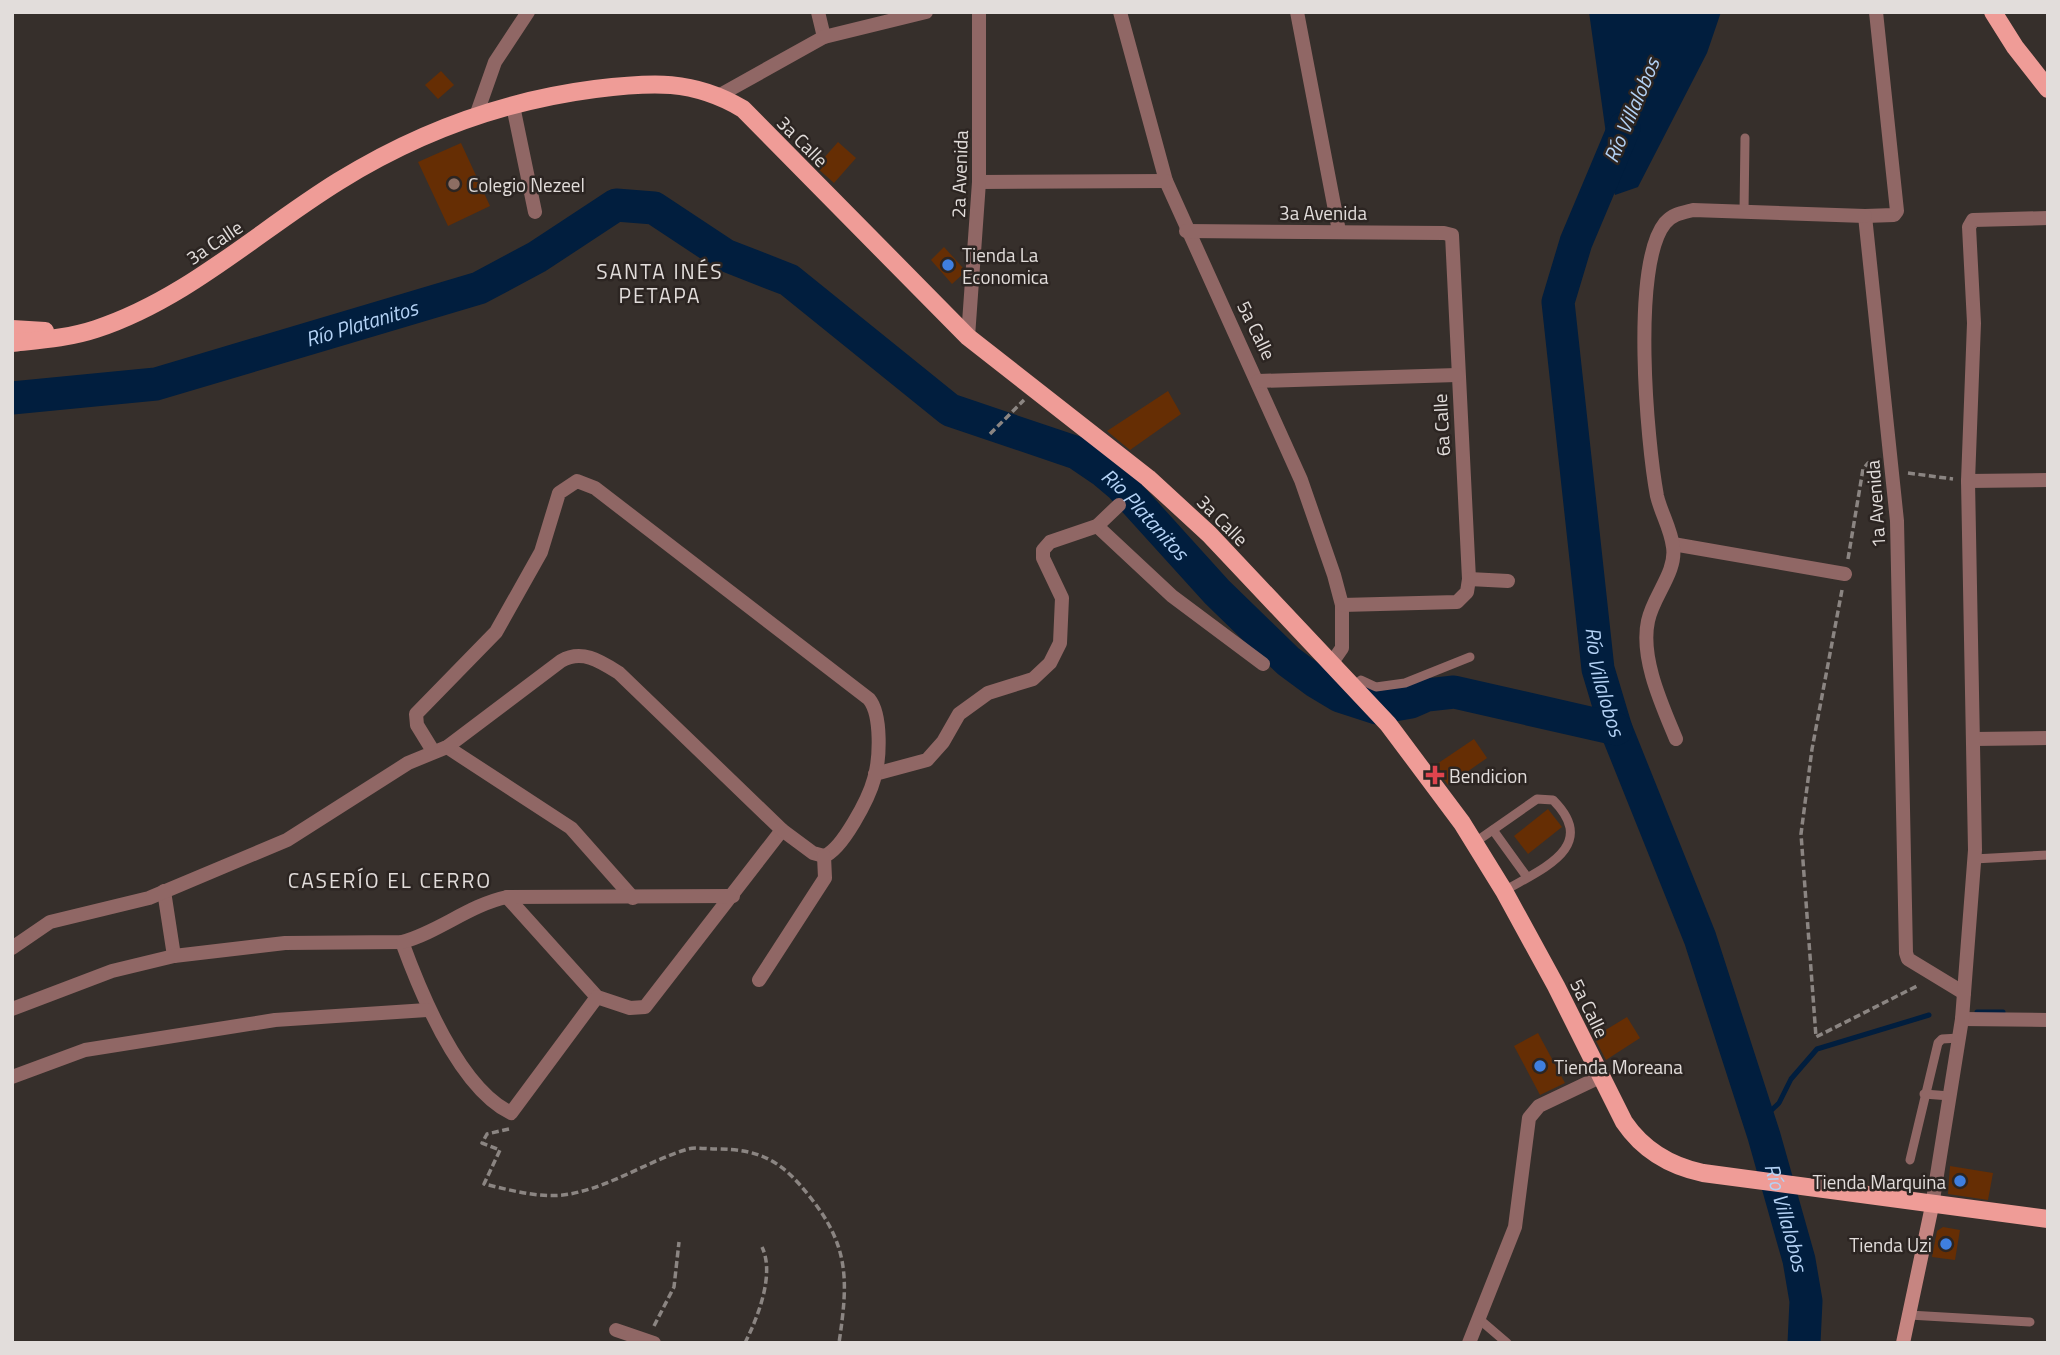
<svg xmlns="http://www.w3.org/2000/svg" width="2060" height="1355" font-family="'Titillium Web',sans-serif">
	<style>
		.water { fill: #011e3e }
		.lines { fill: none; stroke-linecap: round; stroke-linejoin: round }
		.stream { stroke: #011e3e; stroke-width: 5 }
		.river { stroke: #011e3e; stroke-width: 33 }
		.building { fill: #662e04 }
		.path { stroke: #8b8582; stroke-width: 3.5; stroke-dasharray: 7 3.5; stroke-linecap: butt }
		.lane { stroke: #906765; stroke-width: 9 }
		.street { stroke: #906765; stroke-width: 14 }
		.secondary { stroke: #c68581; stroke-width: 14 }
		.primary { stroke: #ef9c97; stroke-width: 18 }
		.education-dot { fill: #8d6e63; stroke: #2c2522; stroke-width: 2.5 }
		.shop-dot { fill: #3f7fe0; stroke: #2c2522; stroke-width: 2.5 }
		.health-dot { fill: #e0444e; stroke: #2c2522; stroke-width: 2.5 }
		.labels { text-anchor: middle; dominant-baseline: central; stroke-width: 5; stroke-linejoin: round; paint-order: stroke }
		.street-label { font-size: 19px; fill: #e2dddb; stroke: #2c2522 }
		.poi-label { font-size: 19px; fill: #e2dddb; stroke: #2c2522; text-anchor: start }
		.water-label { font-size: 21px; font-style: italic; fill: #b4d2f5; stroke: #2c2522 }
		.neighbourhood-label { font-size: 21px; letter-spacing: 2px; fill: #e2dddb; stroke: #2c2522 }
	</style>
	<rect width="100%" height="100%" fill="#362f2b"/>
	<!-- water -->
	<path class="water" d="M 1589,12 L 1721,12 L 1707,53 L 1638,187 L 1615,195 L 1606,171 L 1607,141 Z"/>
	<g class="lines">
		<!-- stream -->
		<g class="stream">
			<path d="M 1977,1012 L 2003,1012"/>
			<path d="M 1759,1122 L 1779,1103 L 1791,1079 L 1817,1049 L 1929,1015"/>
		</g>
		<!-- river -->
		<g class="river">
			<path id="s1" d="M 1624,128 L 1576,242 L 1558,302 L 1598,669 L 1616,729 L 1700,938 L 1764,1136 L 1799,1260 L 1806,1301 L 1804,1343"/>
			<path id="s2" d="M 12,398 L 156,384 L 479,288 L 537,257 L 616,205 L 654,208 L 725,255 L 789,280 L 950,410 L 1077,453 L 1102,470 L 1121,486 L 1217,592 L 1288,661 L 1315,681 L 1340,696 L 1377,708 L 1411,702 L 1427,695 L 1454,692 L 1616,729"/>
		</g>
	</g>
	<!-- building -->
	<g class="building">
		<path d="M 441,71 L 454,85 L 438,99 L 425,85 Z"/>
		<path d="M 838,142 L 856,158 L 834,183 L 816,167 Z"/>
		<path d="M 461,143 L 490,206 L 448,226 L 418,162 Z"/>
		<path d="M 944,247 L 963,268 L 963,274 L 952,284 L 931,260 Z"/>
		<path d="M 1168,391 L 1181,414 L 1130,450 L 1107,431 Z"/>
		<path d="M 1474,739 L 1487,758 L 1448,785 L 1434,766 Z"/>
		<path d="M 1548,809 L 1562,827 L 1528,854 L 1514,836 Z"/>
		<path d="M 1627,1017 L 1640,1038 L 1606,1060 L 1594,1037 Z"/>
		<path d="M 1538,1033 L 1565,1083 L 1540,1095 L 1514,1046 Z"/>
		<path d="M 1950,1166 L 1993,1173 L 1988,1200 L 1948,1194 Z"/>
		<path d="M 1943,1227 L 1960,1230 L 1955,1260 L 1932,1257 L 1937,1231 Z"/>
	</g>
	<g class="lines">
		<!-- path -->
		<g class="path">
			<path d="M 990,434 L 1024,400"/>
			<path d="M 1908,473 L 1953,479"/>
			<path d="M 1848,559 L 1863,469 L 1868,463 L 1877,462"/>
			<path d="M 1842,590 L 1812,749 L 1801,834 L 1816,1037 L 1919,985"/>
			<path d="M 509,1129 L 487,1134 L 482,1143 L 500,1150 L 484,1184 C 515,1191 546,1201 579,1192 C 616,1183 651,1160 688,1149 C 696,1147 707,1149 715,1149 C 761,1149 782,1161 810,1197 C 850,1247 848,1282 839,1343"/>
			<path d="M 654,1326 L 674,1287 L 679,1242"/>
			<path d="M 745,1343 C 758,1317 775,1274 762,1247"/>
		</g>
		<!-- lane -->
		<g class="lane">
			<path d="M 1744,212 L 1745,138"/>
			<path d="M 1352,687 L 1361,680 L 1376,687 L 1405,683 L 1470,657"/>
			<path d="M 1493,830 L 1527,877"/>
			<path d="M 1474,843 L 1537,799 L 1553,800 C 1600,847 1541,869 1504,891"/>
			<path d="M 1974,859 L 2048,855"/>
			<path d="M 1924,1094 L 1950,1096"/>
			<path d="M 1910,1160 L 1938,1043 L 1942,1039 L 1959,1038"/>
			<path d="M 1909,1315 L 2030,1322"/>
			<path d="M 1479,1319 L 1507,1343"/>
		</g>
		<!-- street -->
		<g class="street">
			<path d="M 818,12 L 824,37"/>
			<path d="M 1120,12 L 1166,181 L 1301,480 L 1334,575 L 1342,605 L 1342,648 L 1331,664"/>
			<path d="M 1297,12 L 1339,231"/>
			<path d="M 1876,12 L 1897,211 L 1894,215 L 1865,216 L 1897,521 L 1906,953 L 1908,959 L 1964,993"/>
			<path d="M 720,95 L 824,37 L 926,12"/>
			<path d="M 513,106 L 535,212"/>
			<path d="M 477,113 L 495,62 L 528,12"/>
			<path d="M 979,182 L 1166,181"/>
			<path d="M 1186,231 L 1444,233 L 1452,235 L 1469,579 L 1467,592 L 1457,602 L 1342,605"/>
			<path d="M 968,337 L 979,182 L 979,12"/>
			<path d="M 1258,381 L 1457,375"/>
			<path d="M 1968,481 L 2048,480"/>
			<path d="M 1097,526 L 1172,596 L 1263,664"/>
			<path d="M 1673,544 L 1845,574"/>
			<path d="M 1469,579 L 1508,581"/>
			<path d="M 1676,739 C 1662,705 1640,658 1648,621 C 1653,596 1677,572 1673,547 C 1671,529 1661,513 1657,496 C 1647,442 1631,265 1665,223 C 1673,214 1681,213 1693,210 L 1865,216"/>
			<path d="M 1974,739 L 2048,738"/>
			<path d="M 447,747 L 571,828 L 633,898"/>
			<path d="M 875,774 L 927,760 L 943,742 L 959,714 L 988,693 L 1033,679 L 1050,663 L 1060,643 L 1062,598 L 1043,558 L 1043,550 L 1050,542 L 1097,526 L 1119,505"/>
			<path d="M 164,891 L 174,956"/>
			<path d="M 507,897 L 597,997 L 630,1008 L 645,1007 L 782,830"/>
			<path d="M 402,942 C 421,994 459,1088 511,1113 L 597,997"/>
			<path d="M 12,948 L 50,922 L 149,898 L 287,840 L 408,763 L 447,747 L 561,661 C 582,649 600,661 619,673 L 782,830 L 813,853 L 824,856 C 842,850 869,798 874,779 C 880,760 882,715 869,699 L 595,488 L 577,481 L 559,493 L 541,552 L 496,632 L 416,714 L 417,725 L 433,751"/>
			<path d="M 759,980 L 825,878 L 824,856"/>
			<path d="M 12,1009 L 112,971 L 174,956 L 285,943 L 402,942 C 439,932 469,905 507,897 L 733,896"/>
			<path d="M 1962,1019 L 2048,1020"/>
			<path d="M 12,1077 L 85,1050 L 275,1020 L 427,1010"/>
			<path d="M 1932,1206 L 1962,1019 L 1975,850 L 1968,481 L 1974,323 L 1969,227 L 1973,220 L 2048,218"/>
			<path d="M 616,1330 L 654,1343"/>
			<path d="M 1469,1343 L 1515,1227 L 1529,1118 L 1539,1106 L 1600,1077"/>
		</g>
		<!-- secondary -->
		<path class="secondary" d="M 1903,1343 L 1932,1206"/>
		<!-- primary -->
		<g class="primary">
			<path d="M 1993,12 L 2015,47 L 2048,89"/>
			<path d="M 12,329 L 45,331"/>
			<path d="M 12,343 C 40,340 69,338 96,329 C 187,299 258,231 339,181 C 418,132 502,101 595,89 C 651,82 693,79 743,109 L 968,337 L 1148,478 L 1209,534 L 1388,724 L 1462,823 L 1504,891 L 1556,986 L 1624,1122 C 1643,1150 1670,1166 1703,1173 L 2048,1219"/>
		</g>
	</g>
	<!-- markers -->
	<circle class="education-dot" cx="454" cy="184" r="7"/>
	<g class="shop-dot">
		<circle cx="948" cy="265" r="7"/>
		<circle cx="1540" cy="1066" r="7"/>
		<circle cx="1960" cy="1181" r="7"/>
		<circle cx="1946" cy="1244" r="7"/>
	</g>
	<path class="health-dot" d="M1431.5 764.5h7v7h7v7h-7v7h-7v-7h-7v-7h7z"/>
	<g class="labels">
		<!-- street labels -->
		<g class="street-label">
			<text transform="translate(803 141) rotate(45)">3a Calle</text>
			<text transform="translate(959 174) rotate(-88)">2a Avenida</text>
			<text x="1323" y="212">3a Avenida</text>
			<text transform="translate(214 242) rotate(-34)">3a Calle</text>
			<text transform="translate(1257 330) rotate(64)">5a Calle</text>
			<text transform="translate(1441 425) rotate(-93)">6a Calle</text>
			<text transform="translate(1875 504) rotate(-94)">1a Avenida</text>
			<text transform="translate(1223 520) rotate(45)">3a Calle</text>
			<text transform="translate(1590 1008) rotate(64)">5a Calle</text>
		</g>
		<!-- poi labels -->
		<g class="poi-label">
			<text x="468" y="184">Colegio Nezeel</text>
			<text x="962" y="254">Tienda La<tspan x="962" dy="22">Economica</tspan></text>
			<text x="1449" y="775">Bendicion</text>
			<text x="1554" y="1066">Tienda Moreana</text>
			<text x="1946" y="1181" text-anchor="end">Tienda Marquina</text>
			<text x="1932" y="1244" text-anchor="end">Tienda Uzi</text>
		</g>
		<!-- water labels -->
		<g class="water-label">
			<text transform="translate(1631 110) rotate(-67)">Río Villalobos</text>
			<text stroke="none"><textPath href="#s2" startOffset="359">Río Platanitos</textPath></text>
			<text stroke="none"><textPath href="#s2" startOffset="1267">Rio Platanitos</textPath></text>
			<text stroke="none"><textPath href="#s1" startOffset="569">Río Villalobos</textPath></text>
			<text stroke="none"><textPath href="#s1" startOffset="1136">Río Villalobos</textPath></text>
		</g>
		<!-- neighbourhood labels -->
		<g class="neighbourhood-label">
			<text x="660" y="271">SANTA INÉS<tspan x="660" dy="24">PETAPA</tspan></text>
			<text x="390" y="880">CASERÍO EL CERRO</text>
		</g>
	</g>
	<!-- border -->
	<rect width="2060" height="1355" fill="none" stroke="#e2dddb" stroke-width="28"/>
</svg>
